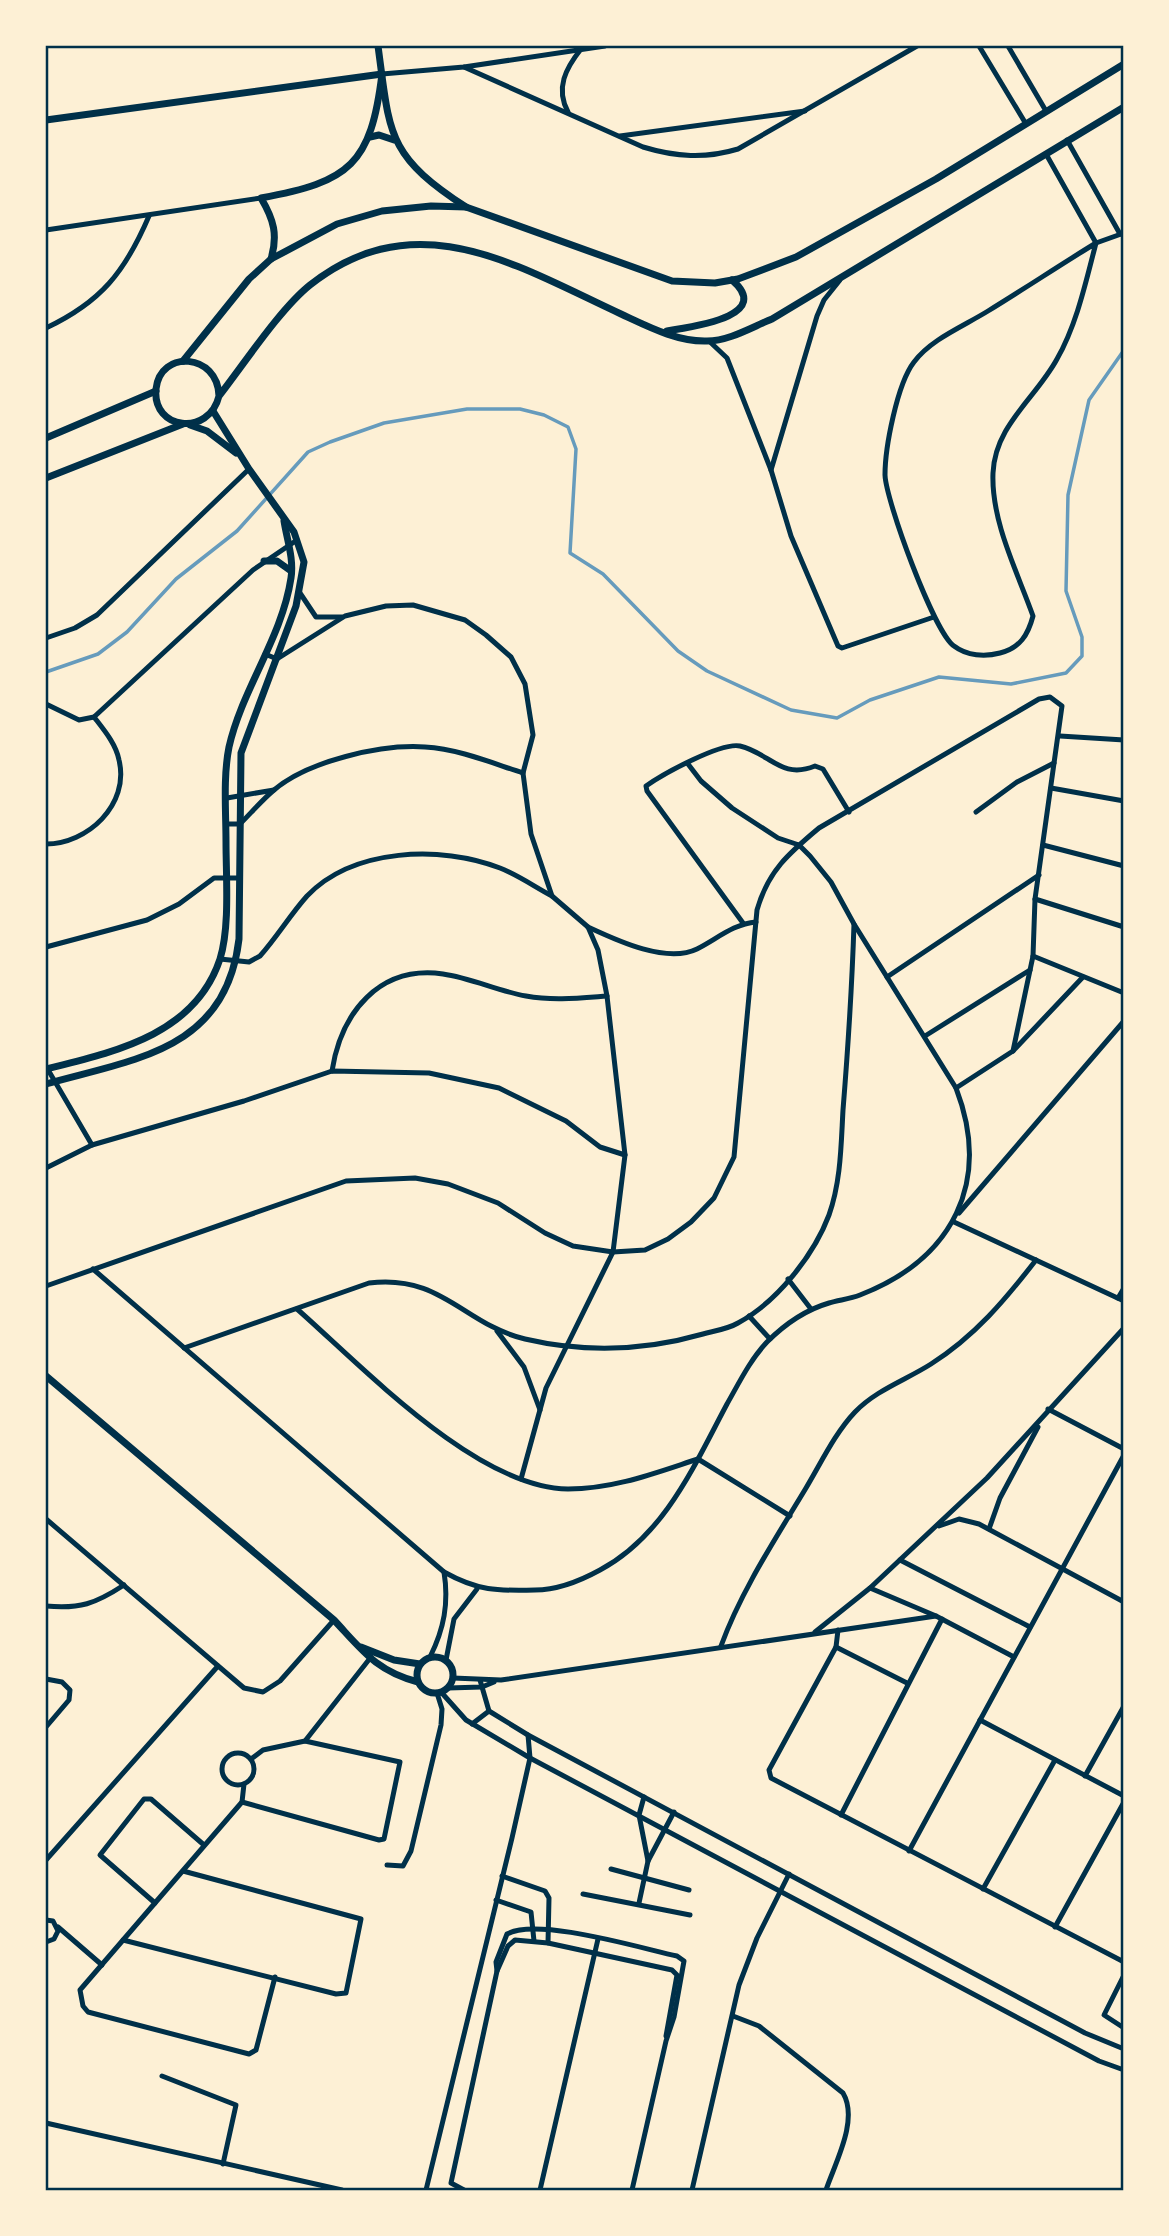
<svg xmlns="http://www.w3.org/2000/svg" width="1169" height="2236" font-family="Manrope,sans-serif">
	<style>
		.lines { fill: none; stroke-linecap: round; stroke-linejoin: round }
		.stream { stroke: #669bbc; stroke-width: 3.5 }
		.minor { stroke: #003049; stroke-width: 5 }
		.tertiary { stroke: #003049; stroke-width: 7 }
		.neatline { fill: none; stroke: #003049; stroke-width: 2.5 }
	</style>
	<rect width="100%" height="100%" fill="#fdf0d5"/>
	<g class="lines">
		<!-- stream -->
		<path class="stream" d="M 46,672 L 98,654 L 127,632 L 176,579 L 237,531 L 308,452 L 330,442 L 384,423 L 467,409 L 520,409 L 544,415 L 568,427 L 576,449 L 570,553 L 603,574 L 678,651 L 707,671 L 791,710 L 837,718 L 870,700 L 939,677 L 1011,684 L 1066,673 L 1082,656 L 1082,637 L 1066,591 L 1068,495 L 1089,400 L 1124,350"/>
		<!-- minor -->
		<g class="minor">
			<path d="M 979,46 L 1026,124"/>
			<path d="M 1008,46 L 1046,111"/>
			<path d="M 464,67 L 643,147 C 676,157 705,159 738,149 L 917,46"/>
			<path d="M 382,74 L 464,67 L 605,46"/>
			<path d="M 568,112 C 555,88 566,68 581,49"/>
			<path d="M 620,136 L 805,111"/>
			<path d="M 1067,140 L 1120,234"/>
			<path d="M 1046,154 L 1096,243"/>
			<path d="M 46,230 L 261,198"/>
			<path d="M 1096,243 C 1086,281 1077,324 1057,359 C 1036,398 995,425 993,473 C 991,521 1017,571 1033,616 C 1028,635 1020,648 1000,653 C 985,657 967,656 954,646 C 934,632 886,501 885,475 C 885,448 897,384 914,362 C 931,339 964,326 988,311 C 1024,289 1060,265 1096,243 L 1124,233"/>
			<path d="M 46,328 C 101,302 125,272 149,216"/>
			<path d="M 709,341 L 727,358 L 771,470 L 791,536 L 838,646 L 842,648 L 934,617"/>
			<path d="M 771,470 L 817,316 L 824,300 L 840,280"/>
			<path d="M 300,593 L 316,617 L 342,617"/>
			<path d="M 46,638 L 75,628 L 97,615 L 249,469"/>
			<path d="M 265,654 L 277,659 L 345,616 L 386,606 L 413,605 L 465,620 L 486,635 L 511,657 L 525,684 L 533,735 L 523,773 L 531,834 L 552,896 L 588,927 L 598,950 L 607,996 L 625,1155 L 613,1252 L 546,1388 L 521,1479"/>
			<path d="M 46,704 L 79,720 L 94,717 L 253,570 L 297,540"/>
			<path d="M 1060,736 L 1124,740"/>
			<path d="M 1051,788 L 1124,801"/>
			<path d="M 227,798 L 274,790"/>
			<path d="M 976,812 L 1017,782 L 1054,763"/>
			<path d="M 226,824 L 240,824 C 251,813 262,800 274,790 C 308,761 381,744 425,747 C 459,749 492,763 523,773"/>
			<path d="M 46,844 C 87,844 130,805 119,760 C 116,744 104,730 94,717"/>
			<path d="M 1043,845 L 1124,866"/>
			<path d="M 1035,899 L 1124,927"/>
			<path d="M 743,923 L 647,791 L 646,786 C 663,774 721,742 740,746 C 770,753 781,780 815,766 L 823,769 L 849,812"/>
			<path d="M 588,927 C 616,940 666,964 697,949 C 717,939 733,924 756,922"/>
			<path d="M 46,947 L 147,920 L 179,904 L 214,878 L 240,878"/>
			<path d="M 1033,956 L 1124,993"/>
			<path d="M 220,959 L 249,962 L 260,956 C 277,937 290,915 307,896 C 353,848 441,845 500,868 C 518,875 535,887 552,896"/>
			<path d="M 887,977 L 1039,875"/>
			<path d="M 925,1036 L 1030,970"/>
			<path d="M 1013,1051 L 1083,977"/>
			<path d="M 47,1068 L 92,1145"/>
			<path d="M 332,1071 C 341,1013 379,965 443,974 C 471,978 498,991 526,996 C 553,1001 580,998 607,996"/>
			<path d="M 46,1168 L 92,1145 L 244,1101 L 332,1071 L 429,1073 L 499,1088 L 566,1121 L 600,1147 L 625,1155"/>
			<path d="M 959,1213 L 1124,1021"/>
			<path d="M 954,1222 L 1124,1301"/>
			<path d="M 93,1269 L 444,1572 C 478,1591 497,1591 535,1590 C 559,1590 580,1581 600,1570 C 664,1536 694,1466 727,1404 C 739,1383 750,1360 767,1342 C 785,1324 805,1310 829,1303 C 839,1300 850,1299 860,1295 C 953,1259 992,1182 956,1088 L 854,924 L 831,882 L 810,856 L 799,845 L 778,838 L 732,808 L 701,781 L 688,764"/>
			<path d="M 788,1279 L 811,1309"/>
			<path d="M 46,1286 L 346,1181 L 415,1178 L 448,1184 L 498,1203 L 545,1233 L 573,1246 L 613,1252 L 645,1250 L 668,1239 L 691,1222 L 714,1198 L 734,1157 L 757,910 C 768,871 789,853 819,828 L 1039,699 L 1050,697 L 1062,706 L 1035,899 L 1033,956 L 1013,1051 L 956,1088"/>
			<path d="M 1118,1298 L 1124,1288"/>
			<path d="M 297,1309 C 363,1367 477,1488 568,1489 C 614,1489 655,1473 698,1459 L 790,1516"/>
			<path d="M 749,1316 L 770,1339"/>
			<path d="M 497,1331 L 524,1367 L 540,1410"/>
			<path d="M 184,1348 L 369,1283 C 442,1274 463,1324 525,1339 C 585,1353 644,1351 703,1334 C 714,1331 728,1329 738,1323 C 777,1302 814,1255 829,1215 C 841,1181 841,1145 843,1110 C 848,1048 852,986 854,924"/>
			<path d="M 1048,1409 L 1124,1449"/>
			<path d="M 46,1519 L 244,1688 L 263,1692 L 280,1681 L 334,1620"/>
			<path d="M 939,1526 L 959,1519 L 979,1524 L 1124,1602"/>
			<path d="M 989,1529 L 1000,1498 L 1038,1427"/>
			<path d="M 900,1560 L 1030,1627"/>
			<path d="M 870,1588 L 936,1616 L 1014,1657"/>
			<path d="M 46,1606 C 80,1609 95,1604 124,1585"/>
			<path d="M 838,1630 L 836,1647 L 769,1770 L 771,1778 L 1124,1962"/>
			<path d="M 815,1632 L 870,1588 L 987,1478 L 1124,1328"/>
			<path d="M 721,1646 C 741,1591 776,1538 806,1488 C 821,1463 835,1433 855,1412 C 876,1390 906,1380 931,1364 C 975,1336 1005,1300 1036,1260"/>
			<path d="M 836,1647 L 907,1683"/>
			<path d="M 430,1657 C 444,1629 449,1603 444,1572"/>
			<path d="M 446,1660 L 454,1619 L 477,1589"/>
			<path d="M 453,1678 L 501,1680 L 936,1616"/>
			<path d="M 46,1679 L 62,1682 L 70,1690 L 69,1700 L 46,1727"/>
			<path d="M 480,1680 L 489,1711 L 528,1735 L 1085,2033 L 1124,2049"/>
			<path d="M 448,1688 L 482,1687 L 494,1682"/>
			<path d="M 441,1692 L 466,1720 L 530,1758 L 1099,2061 L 1124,2070"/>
			<path d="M 980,1720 L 1124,1796"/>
			<path d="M 472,1724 L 489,1711"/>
			<circle cx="238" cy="1769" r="16"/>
			<path d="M 251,1759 L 263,1750 L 305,1741 L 371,1657"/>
			<path d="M 1085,1776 L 1124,1706"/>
			<path d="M 244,1784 L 242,1802 L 80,1990 L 83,2006 L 88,2012 L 249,2054 L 256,2050 L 275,1977"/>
			<path d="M 644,1797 L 639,1815 L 648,1861"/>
			<path d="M 242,1802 L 379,1840 L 384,1839 L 400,1762 L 305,1741"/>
			<path d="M 841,1815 L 942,1619"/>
			<path d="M 909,1851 L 1124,1455"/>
			<path d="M 46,1860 L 218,1666"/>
			<path d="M 387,1865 L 403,1866 L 411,1851 L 441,1725 L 442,1709 L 437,1693"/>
			<path d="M 611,1869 L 689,1890"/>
			<path d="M 502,1876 L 545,1891 L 549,1898 L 548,1943"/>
			<path d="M 983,1889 L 1055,1760"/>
			<path d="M 583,1894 L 690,1915"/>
			<path d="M 496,1900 L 531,1912 L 534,1941"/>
			<path d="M 155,1903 L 100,1855 L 144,1799 L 151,1799 L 204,1845"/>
			<path d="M 639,1903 L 648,1861 L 674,1812"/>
			<path d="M 46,1920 L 53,1921 L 58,1931 L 54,1939 L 46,1942"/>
			<path d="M 58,1927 L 102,1965"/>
			<path d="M 1055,1927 L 1124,1802"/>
			<path d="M 123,1940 L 336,1994 L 346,1993 L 361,1919 L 183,1871"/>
			<path d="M 497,1971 L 508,1946 L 515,1940 L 548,1943 L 672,1970 L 677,1975 L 666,2036"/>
			<path d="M 1124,1975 L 1104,2015 L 1124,2028"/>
			<path d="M 733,2016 L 759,2026 L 843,2093 C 859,2120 835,2163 826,2190"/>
			<path d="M 162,2076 L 236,2105 L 223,2164"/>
			<path d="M 46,2123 L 342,2190"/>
			<path d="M 426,2190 L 512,1838 L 530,1758 L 528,1735"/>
			<path d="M 464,2190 L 451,2183 L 497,1971 L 496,1962 L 507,1934 C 537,1917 640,1948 677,1956 L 684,1961 L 674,2017 L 666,2041 L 632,2190"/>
			<path d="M 540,2190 L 598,1939"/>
			<path d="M 692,2190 L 739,1985 L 757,1938 L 789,1874"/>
		</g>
		<!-- tertiary -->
		<g class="tertiary">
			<path d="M 378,46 C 390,134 386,155 466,207"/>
			<path d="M 46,120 L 382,74"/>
			<path d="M 370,137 L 379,135 L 394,140"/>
			<path d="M 271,259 C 278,235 274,220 261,198 C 350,182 371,164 382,74"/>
			<path d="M 667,331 C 689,327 775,317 732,280"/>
			<path d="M 183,361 L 249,279 L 271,259 L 337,224 L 382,211 L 431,206 L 466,207 L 672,281 L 715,283 L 738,279 L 796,257 L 936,179 L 1124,64"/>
			<path d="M 219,396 C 218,353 160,349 156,389 C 152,430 209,437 219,396 C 244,364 280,309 310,285 C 417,201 517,266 621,314 C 647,326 677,342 707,341 C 729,341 752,327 772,319 L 1124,107"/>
			<path d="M 190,425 L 207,431 L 236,453"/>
			<path d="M 46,438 L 156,391"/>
			<path d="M 46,478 L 183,424"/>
			<path d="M 264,561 L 277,561 L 291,571"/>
			<path d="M 46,1069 C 114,1052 195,1035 220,959 C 230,927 226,877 226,842 C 226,812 223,777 229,747 C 242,689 282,638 291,578 C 294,559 287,540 284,521"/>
			<path d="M 46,1084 C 134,1059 226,1051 239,939 L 241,753 L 296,606 L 304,562 L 294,532 L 249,469 L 213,411"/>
			<path d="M 46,1376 L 334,1620 C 362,1650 376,1671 418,1682"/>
			<path d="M 361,1647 L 394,1660 L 420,1664"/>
			<circle cx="435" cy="1675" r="18"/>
		</g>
	</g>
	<!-- border -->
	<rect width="1169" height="2236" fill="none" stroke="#fdf0d5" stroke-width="94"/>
	<rect x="47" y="47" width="1075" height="2142" class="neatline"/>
</svg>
